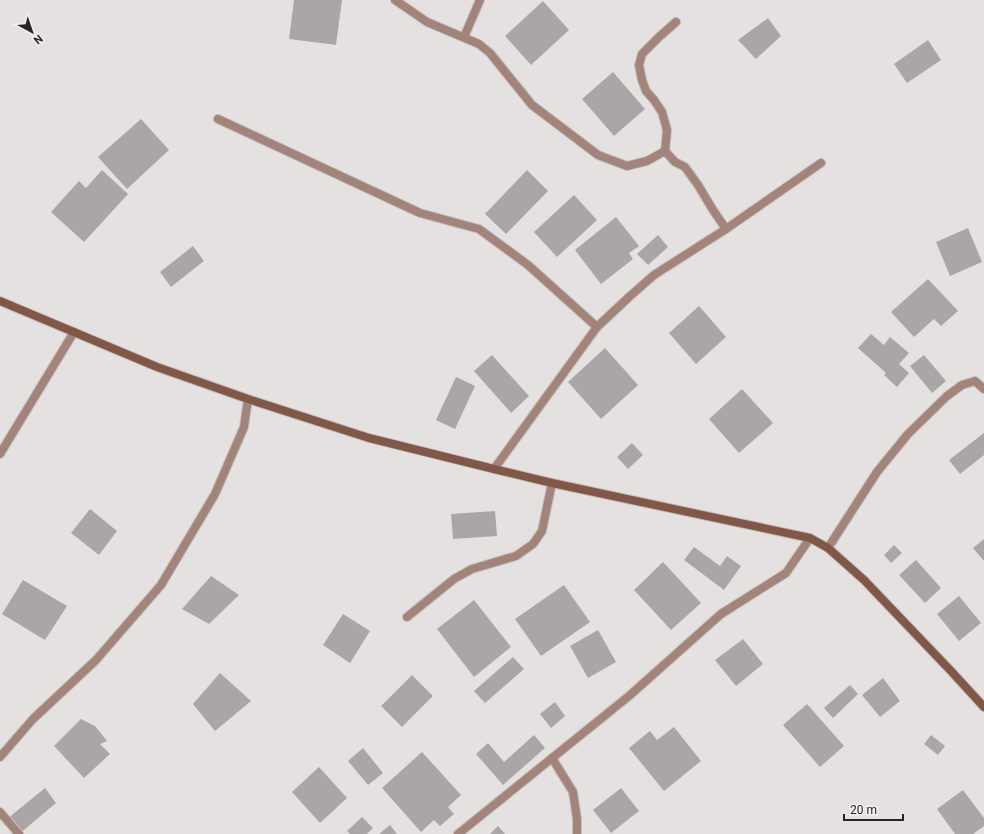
<svg xmlns="http://www.w3.org/2000/svg" width="984" height="834" font-family="Roboto,sans-serif">
	<style>
		.building { fill: #aaa6a7 }
		.lines { fill: none; stroke-linecap: round; stroke-linejoin: round }
		.street-casing { stroke: #c3bfbf; stroke-width: 10 }
		.secondary-casing { stroke: #c3bfbf; stroke-width: 10 }
		.street { stroke: #a2847a; stroke-width: 8 }
		.secondary { stroke: #815748; stroke-width: 8 }
	</style>
	<rect width="100%" height="100%" fill="#e6e1e1"/>
	<!-- building -->
	<g class="building">
		<path d="M 294,0 L 342,0 L 336,45 L 289,39 Z"/>
		<path d="M 543,1 L 569,30 L 531,65 L 505,36 Z"/>
		<path d="M 768,18 L 781,36 L 756,59 L 738,40 Z"/>
		<path d="M 928,40 L 941,60 L 907,83 L 894,64 Z"/>
		<path d="M 613,72 L 645,109 L 614,136 L 582,99 Z"/>
		<path d="M 141,119 L 169,150 L 127,189 L 98,157 Z"/>
		<path d="M 102,170 L 128,194 L 84,242 L 51,212 L 79,181 L 86,188 Z"/>
		<path d="M 527,170 L 548,191 L 506,234 L 485,214 Z"/>
		<path d="M 574,195 L 597,220 L 557,257 L 534,232 Z"/>
		<path d="M 616,217 L 639,246 L 629,253 L 633,259 L 601,284 L 575,250 Z"/>
		<path d="M 968,228 L 982,262 L 950,276 L 936,242 Z"/>
		<path d="M 658,235 L 668,247 L 648,265 L 637,254 Z"/>
		<path d="M 193,246 L 204,261 L 171,287 L 160,272 Z"/>
		<path d="M 928,279 L 958,311 L 941,326 L 934,319 L 914,337 L 891,312 Z"/>
		<path d="M 699,306 L 726,337 L 696,364 L 669,333 Z"/>
		<path d="M 871,334 L 884,345 L 890,337 L 909,353 L 899,364 L 909,373 L 897,387 L 884,375 L 886,373 L 858,348 Z"/>
		<path d="M 605,348 L 638,385 L 601,419 L 568,382 Z"/>
		<path d="M 492,355 L 529,396 L 511,413 L 474,371 Z"/>
		<path d="M 924,355 L 946,381 L 932,393 L 910,366 Z"/>
		<path d="M 456,377 L 475,386 L 455,429 L 436,420 Z"/>
		<path d="M 742,389 L 773,423 L 739,453 L 709,419 Z"/>
		<path d="M 984,433 L 984,455 L 960,474 L 949,460 Z"/>
		<path d="M 632,443 L 643,455 L 628,469 L 617,457 Z"/>
		<path d="M 90,509 L 117,531 L 99,555 L 71,533 Z"/>
		<path d="M 495,511 L 497,536 L 453,539 L 451,514 Z"/>
		<path d="M 984,539 L 984,561 L 973,548 Z"/>
		<path d="M 894,545 L 902,553 L 891,563 L 884,555 Z"/>
		<path d="M 694,547 L 720,566 L 727,556 L 741,566 L 724,590 L 684,560 Z"/>
		<path d="M 916,560 L 941,588 L 925,603 L 899,575 Z"/>
		<path d="M 663,562 L 701,603 L 671,630 L 634,590 Z"/>
		<path d="M 211,576 L 239,595 L 209,624 L 182,609 Z"/>
		<path d="M 23,580 L 67,606 L 45,640 L 2,614 Z"/>
		<path d="M 564,585 L 590,622 L 541,656 L 515,619 Z"/>
		<path d="M 959,596 L 981,623 L 959,641 L 937,614 Z"/>
		<path d="M 474,600 L 511,647 L 474,677 L 437,629 Z"/>
		<path d="M 343,614 L 370,631 L 350,663 L 323,645 Z"/>
		<path d="M 598,630 L 616,662 L 588,678 L 570,646 Z"/>
		<path d="M 743,639 L 763,664 L 736,686 L 715,660 Z"/>
		<path d="M 513,657 L 524,669 L 485,703 L 474,691 Z"/>
		<path d="M 220,673 L 251,701 L 215,731 L 193,704 Z"/>
		<path d="M 412,675 L 433,696 L 402,727 L 381,706 Z"/>
		<path d="M 883,678 L 900,701 L 880,717 L 862,695 Z"/>
		<path d="M 850,685 L 858,694 L 833,718 L 824,708 Z"/>
		<path d="M 555,702 L 565,716 L 551,728 L 540,714 Z"/>
		<path d="M 807,704 L 844,746 L 820,767 L 783,725 Z"/>
		<path d="M 81,719 L 95,726 L 107,741 L 100,744 L 110,754 L 84,778 L 54,746 Z"/>
		<path d="M 674,727 L 701,761 L 664,791 L 629,748 L 650,731 L 657,740 Z"/>
		<path d="M 534,735 L 545,748 L 503,785 L 476,754 L 488,743 L 504,762 Z"/>
		<path d="M 931,735 L 945,746 L 938,755 L 924,744 Z"/>
		<path d="M 363,748 L 383,773 L 368,785 L 348,761 Z"/>
		<path d="M 422,752 L 461,795 L 448,807 L 454,814 L 440,826 L 434,820 L 421,832 L 382,788 Z"/>
		<path d="M 319,767 L 347,798 L 320,823 L 292,792 Z"/>
		<path d="M 45,788 L 56,803 L 19,834 L 7,819 Z"/>
		<path d="M 621,788 L 639,811 L 611,833 L 593,810 Z"/>
		<path d="M 963,790 L 984,818 L 984,826 L 973,834 L 955,834 L 937,809 Z"/>
		<path d="M 362,817 L 373,828 L 367,834 L 350,834 L 347,831 Z"/>
		<path d="M 390,825 L 397,834 L 379,834 Z"/>
		<path d="M 498,826 L 505,834 L 490,834 Z"/>
	</g>
	<g class="lines">
		<defs>
			<g id="street">
				<path d="M 395,0 L 427,22 L 479,44 L 490,53 L 532,105 L 598,155 L 627,166 L 647,161 L 665,151 L 675,162 L 685,167 L 698,185 L 713,210 L 726,229"/>
				<path d="M 464,37 L 480,0"/>
				<path d="M 218,119 L 420,213 L 479,229 L 528,265 L 597,327"/>
				<path d="M 665,151 L 667,130 L 662,112 L 654,100 L 646,91 L 642,80 L 639,65 L 642,54 L 659,37 L 676,22"/>
				<path d="M 0,454 L 74,332"/>
				<path d="M 494,469 L 597,327 L 629,297 L 654,275 L 726,229 L 821,163"/>
				<path d="M 828,548 L 877,472 L 908,434 L 947,396 L 962,385 L 975,381 L 984,389"/>
				<path d="M 407,617 L 454,579 L 472,569 L 516,556 L 533,544 L 542,531 L 552,483"/>
				<path d="M 0,757 L 33,719 L 96,660 L 161,585 L 215,494 L 244,427 L 248,399"/>
				<path d="M 552,758 L 573,792 L 577,819 L 577,834"/>
				<path d="M 0,812 L 19,834"/>
				<path d="M 458,834 L 629,696 L 721,614 L 786,573 L 810,538"/>
			</g>
			<path id="secondary" d="M 0,301 L 157,367 L 248,399 L 369,438 L 494,469 L 552,483 L 810,538 L 828,548 L 864,580 L 951,671 L 984,707"/>
		</defs>
		<!-- street casing -->
		<use href="#street" class="street-casing"/>
		<!-- secondary casing -->
		<use href="#secondary" class="secondary-casing"/>
		<!-- street -->
		<use href="#street" class="street"/>
		<!-- secondary -->
		<use href="#secondary" class="secondary"/>
	</g>
	<!-- north arrow -->
	<g transform="translate(32 32) rotate(140)" stroke="#f3eeee" stroke-width="3" paint-order="stroke">
	<path d="M0-3L7 15L0 10L-7 15Z" fill="#262525"/>
	<text y="-6" font-size="11" font-weight="bold" text-anchor="middle" fill="#262525">N</text>
	</g>
	<!-- scale -->
	<path d="M844 814v6h59v-6" fill="none" stroke="#262525" stroke-width="2"/>
	<text x="850" y="814" font-size="12" fill="#262525" stroke="#f3eeee" stroke-width="3" paint-order="stroke">20 m</text>
</svg>
